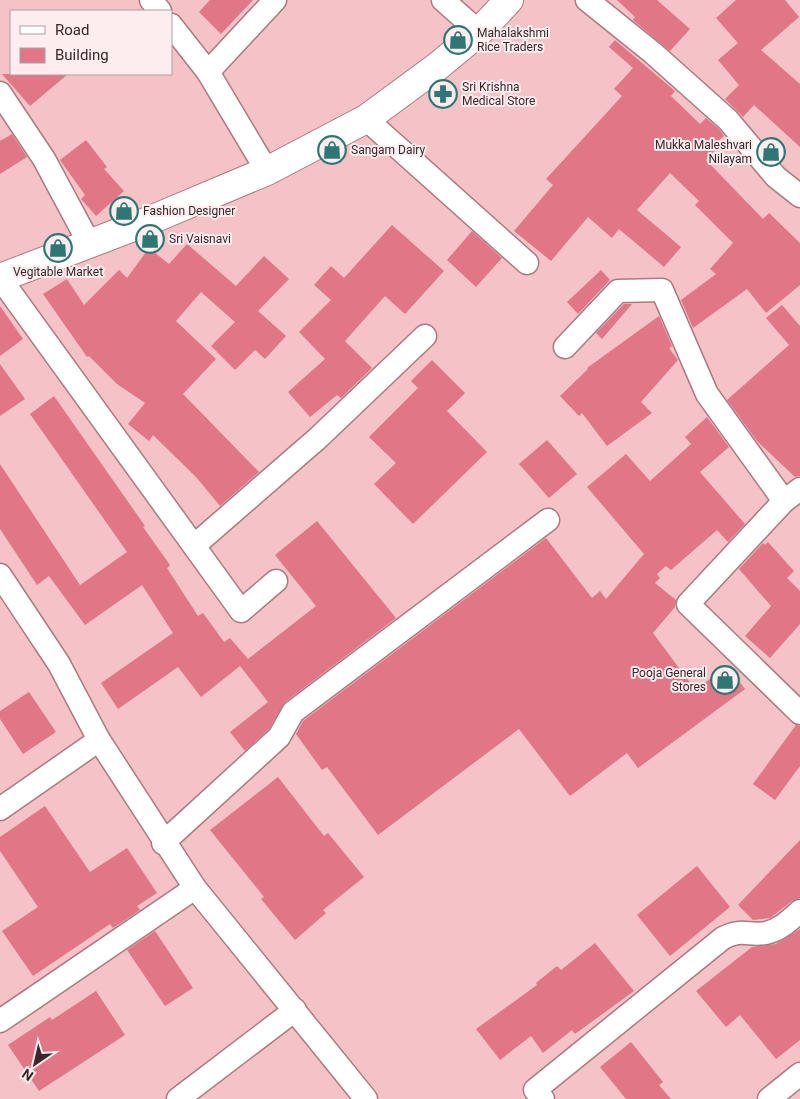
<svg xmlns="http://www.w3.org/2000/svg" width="800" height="1099" font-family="Roboto,sans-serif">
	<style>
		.building { fill: #e17687 }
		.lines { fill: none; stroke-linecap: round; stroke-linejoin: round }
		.street-casing { stroke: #aa7a80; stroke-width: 25 }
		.secondary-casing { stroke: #aa7a80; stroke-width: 30 }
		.street { stroke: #fff; stroke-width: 22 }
		.secondary { stroke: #fff; stroke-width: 28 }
		.labels { text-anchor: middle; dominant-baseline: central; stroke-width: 4; stroke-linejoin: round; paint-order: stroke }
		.poi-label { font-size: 12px; fill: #3a2729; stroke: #fdedef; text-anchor: start }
	</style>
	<rect width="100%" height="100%" fill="#f5c2c7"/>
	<!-- building -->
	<g class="building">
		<path d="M 210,0 L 253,0 L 221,34 L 199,12 Z"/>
		<path d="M 617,0 L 657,0 L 690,29 L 670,51 L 633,20 L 635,17 Z"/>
		<path d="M 736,0 L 785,0 L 799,17 L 761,50 L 800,84 L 800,147 L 754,105 L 743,117 L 725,99 L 739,85 L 718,60 L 738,43 L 716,18 Z"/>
		<path d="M 615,40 L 675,91 L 671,96 L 700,124 L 706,118 L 719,129 L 724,136 L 718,141 L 721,144 L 706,160 L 763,219 L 769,213 L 800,243 L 800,285 L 766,313 L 747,289 L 693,328 L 681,300 L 716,274 L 710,269 L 733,243 L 695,205 L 699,201 L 670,173 L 637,210 L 681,247 L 664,267 L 619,229 L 612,238 L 588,217 L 551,261 L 514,231 L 553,185 L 546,179 L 622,96 L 614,89 L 633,68 L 609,47 Z"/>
		<path d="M 2,74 L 68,74 L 30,106 Z"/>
		<path d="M 12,134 L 27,157 L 0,174 L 0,141 Z"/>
		<path d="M 86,140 L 107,167 L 104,169 L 124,191 L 96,216 L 81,199 L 85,195 L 60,160 Z"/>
		<path d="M 392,225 L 444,271 L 405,314 L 385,296 L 345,341 L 372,368 L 341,398 L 337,395 L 310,417 L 288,392 L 325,359 L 299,332 L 331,300 L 314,285 L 331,266 L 344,278 Z"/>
		<path d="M 472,231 L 502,258 L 476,287 L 447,260 Z"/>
		<path d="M 187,244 L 236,286 L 264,256 L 289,279 L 258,311 L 286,336 L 265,359 L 255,350 L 235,370 L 211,346 L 235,322 L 201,292 L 176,321 L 216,359 L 183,394 L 259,472 L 220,506 L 196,477 L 153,435 L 149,441 L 128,424 L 145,403 L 117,384 L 89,356 L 87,357 L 43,294 L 67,279 L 84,305 L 119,270 L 127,278 L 149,248 L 169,264 Z"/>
		<path d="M 601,270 L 610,280 L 578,314 L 567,302 Z"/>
		<path d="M 624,304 L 632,304 L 602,339 L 596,333 Z"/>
		<path d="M 782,305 L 800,326 L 800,476 L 795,477 L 757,441 L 727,400 L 789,345 L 766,318 Z"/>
		<path d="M 0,306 L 23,339 L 0,356 Z"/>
		<path d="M 659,316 L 672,346 L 669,348 L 678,360 L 641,402 L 652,413 L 607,446 L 582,413 L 579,416 L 560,396 L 588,369 L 587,368 Z"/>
		<path d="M 432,360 L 465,393 L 447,411 L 487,452 L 413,524 L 374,484 L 396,463 L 369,437 L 418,388 L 411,381 Z"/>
		<path d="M 0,364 L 25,399 L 0,416 Z"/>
		<path d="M 54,396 L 145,526 L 143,527 L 170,565 L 167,568 L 198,616 L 203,613 L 224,642 L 230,638 L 248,659 L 316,606 L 275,555 L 317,521 L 396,618 L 285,702 L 269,729 L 245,751 L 230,732 L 268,702 L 240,666 L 201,697 L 178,667 L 118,709 L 101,683 L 173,633 L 142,585 L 85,625 L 49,576 L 37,585 L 0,529 L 0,464 L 80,585 L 127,552 L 30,414 Z"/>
		<path d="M 707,417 L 729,447 L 700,472 L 745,524 L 728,542 L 717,530 L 671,570 L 666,566 L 657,574 L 660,578 L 655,583 L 676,600 L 675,607 L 653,633 L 691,684 L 693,682 L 698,688 L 727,666 L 745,689 L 638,768 L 627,753 L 570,796 L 519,729 L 378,835 L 327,767 L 322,770 L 296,734 L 303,721 L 546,538 L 592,598 L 600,591 L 606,599 L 644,554 L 587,487 L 626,454 L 650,481 L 691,444 L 685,437 Z"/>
		<path d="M 547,440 L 577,474 L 549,498 L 519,464 Z"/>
		<path d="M 768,542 L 794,571 L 787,578 L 800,591 L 800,624 L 770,658 L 745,636 L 771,606 L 739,569 L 763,543 L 765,545 Z"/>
		<path d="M 29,692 L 56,732 L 23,754 L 0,719 L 0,711 Z"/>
		<path d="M 796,725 L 800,726 L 800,766 L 775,800 L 753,784 Z"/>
		<path d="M 278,777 L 324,836 L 328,833 L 364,877 L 323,910 L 326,913 L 295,940 L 261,899 L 264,897 L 210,830 Z"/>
		<path d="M 45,806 L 90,872 L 127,848 L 157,893 L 137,906 L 140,910 L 113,928 L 110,924 L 33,976 L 2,931 L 38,907 L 0,851 L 0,837 Z"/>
		<path d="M 800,840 L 800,898 L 792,901 L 770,918 L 753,920 L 738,905 Z"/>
		<path d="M 697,866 L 730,907 L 670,956 L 637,915 Z"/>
		<path d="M 800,929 L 800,1040 L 776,1059 L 740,1015 L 726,1027 L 696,991 L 752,947 L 776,944 Z"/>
		<path d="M 155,931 L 193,988 L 165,1006 L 127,950 Z"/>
		<path d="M 595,943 L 634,991 L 575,1034 L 572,1030 L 543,1053 L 531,1036 L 500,1060 L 476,1029 L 537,985 L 536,983 L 557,966 L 561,970 Z"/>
		<path d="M 96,991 L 125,1035 L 39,1091 L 8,1045 L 50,1017 L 52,1020 Z"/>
		<path d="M 631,1042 L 663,1082 L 659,1085 L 671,1099 L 626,1099 L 600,1067 Z"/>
	</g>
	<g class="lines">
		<defs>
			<g id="street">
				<path d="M 151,0 L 160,11"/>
				<path d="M 443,0 L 479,32"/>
				<path d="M 587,0 L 653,53 L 728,120 L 776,177 L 800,196"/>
				<path d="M 171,25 L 208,72 L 267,171"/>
				<path d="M 208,72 L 275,0"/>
				<path d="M 0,93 L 44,159 L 89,243"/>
				<path d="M 366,119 L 527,263"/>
				<path d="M 0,278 L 241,611 L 276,581"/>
				<path d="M 565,347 L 618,291 L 662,290 L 707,394 L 784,501"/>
				<path d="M 800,489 L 784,501 L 688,604 L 800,713"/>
				<path d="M 195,545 L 318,438 L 425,336"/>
				<path d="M 0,575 L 59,664 L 99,740 L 195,888 L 366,1099"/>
				<path d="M 0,809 L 99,740"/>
				<path d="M 163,843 L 279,737 L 293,712 L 548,520"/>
				<path d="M 0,1021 L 195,888"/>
				<path d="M 178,1099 L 295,1010"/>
				<path d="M 543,1099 L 535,1090 L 723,938 C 742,928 748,936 766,933 C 780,930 790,920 800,911"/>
				<path d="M 769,1099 L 800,1074"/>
			</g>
			<path id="secondary" d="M 0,278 L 141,224 L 267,171 L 366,119 L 438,66 L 479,32 L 509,0"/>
		</defs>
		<!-- street casing -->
		<use href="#street" class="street-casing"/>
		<!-- secondary casing -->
		<use href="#secondary" class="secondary-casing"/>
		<!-- street -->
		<use href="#street" class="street"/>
		<!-- secondary -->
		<use href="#secondary" class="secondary"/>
	</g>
	<!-- icons -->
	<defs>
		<symbol id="shop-ring" viewBox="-11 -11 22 22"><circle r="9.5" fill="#fdedef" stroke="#2e7774" stroke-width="1.5"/><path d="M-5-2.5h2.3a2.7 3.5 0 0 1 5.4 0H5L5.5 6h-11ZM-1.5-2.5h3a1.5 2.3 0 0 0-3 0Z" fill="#2e7774"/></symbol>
		<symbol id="pharmacy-ring" viewBox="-11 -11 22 22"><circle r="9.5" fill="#fdedef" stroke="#2e7774" stroke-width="1.5"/><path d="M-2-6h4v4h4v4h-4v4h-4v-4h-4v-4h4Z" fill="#2e7774"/></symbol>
	</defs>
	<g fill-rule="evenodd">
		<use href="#shop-ring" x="442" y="24" width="32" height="32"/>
		<use href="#pharmacy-ring" x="427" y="78" width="32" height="32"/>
		<use href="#shop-ring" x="316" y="134" width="32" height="32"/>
		<use href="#shop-ring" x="755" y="136" width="32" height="32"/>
		<use href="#shop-ring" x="108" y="195" width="32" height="32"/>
		<use href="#shop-ring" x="134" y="223" width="32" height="32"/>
		<use href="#shop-ring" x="42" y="232" width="32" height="32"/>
		<use href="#shop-ring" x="709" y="664" width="32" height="32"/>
	</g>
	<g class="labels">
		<!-- poi labels -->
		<g class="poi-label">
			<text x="477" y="33">Mahalakshmi<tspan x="477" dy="14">Rice Traders</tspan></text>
			<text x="462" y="87">Sri Krishna<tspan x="462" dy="14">Medical Store</tspan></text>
			<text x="752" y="145" text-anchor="end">Mukka Maleshvari<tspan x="752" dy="14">Nilayam</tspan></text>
			<text x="351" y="150">Sangam Dairy</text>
			<text x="143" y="211">Fashion Designer</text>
			<text x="169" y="239">Sri Vaisnavi</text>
			<text x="58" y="272" text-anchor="middle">Vegitable Market</text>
			<text x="706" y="673" text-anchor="end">Pooja General<tspan x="706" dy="14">Stores</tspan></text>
		</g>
	</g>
	<!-- legend -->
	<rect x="10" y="10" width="162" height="65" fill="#fdedef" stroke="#af9ea0"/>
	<rect x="20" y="26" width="25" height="8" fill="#ffffff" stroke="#af9ea0"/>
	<text x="55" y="35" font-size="15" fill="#3a2729">Road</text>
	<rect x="20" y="48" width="25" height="15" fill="#e17687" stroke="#af9ea0"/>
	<text x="55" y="60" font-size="15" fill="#3a2729">Building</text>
	<!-- north arrow -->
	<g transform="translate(35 1064) rotate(214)" stroke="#fdedef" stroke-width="4" paint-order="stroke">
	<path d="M0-4L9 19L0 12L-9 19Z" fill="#3a2729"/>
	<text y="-8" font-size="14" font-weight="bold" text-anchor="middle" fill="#3a2729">N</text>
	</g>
</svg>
